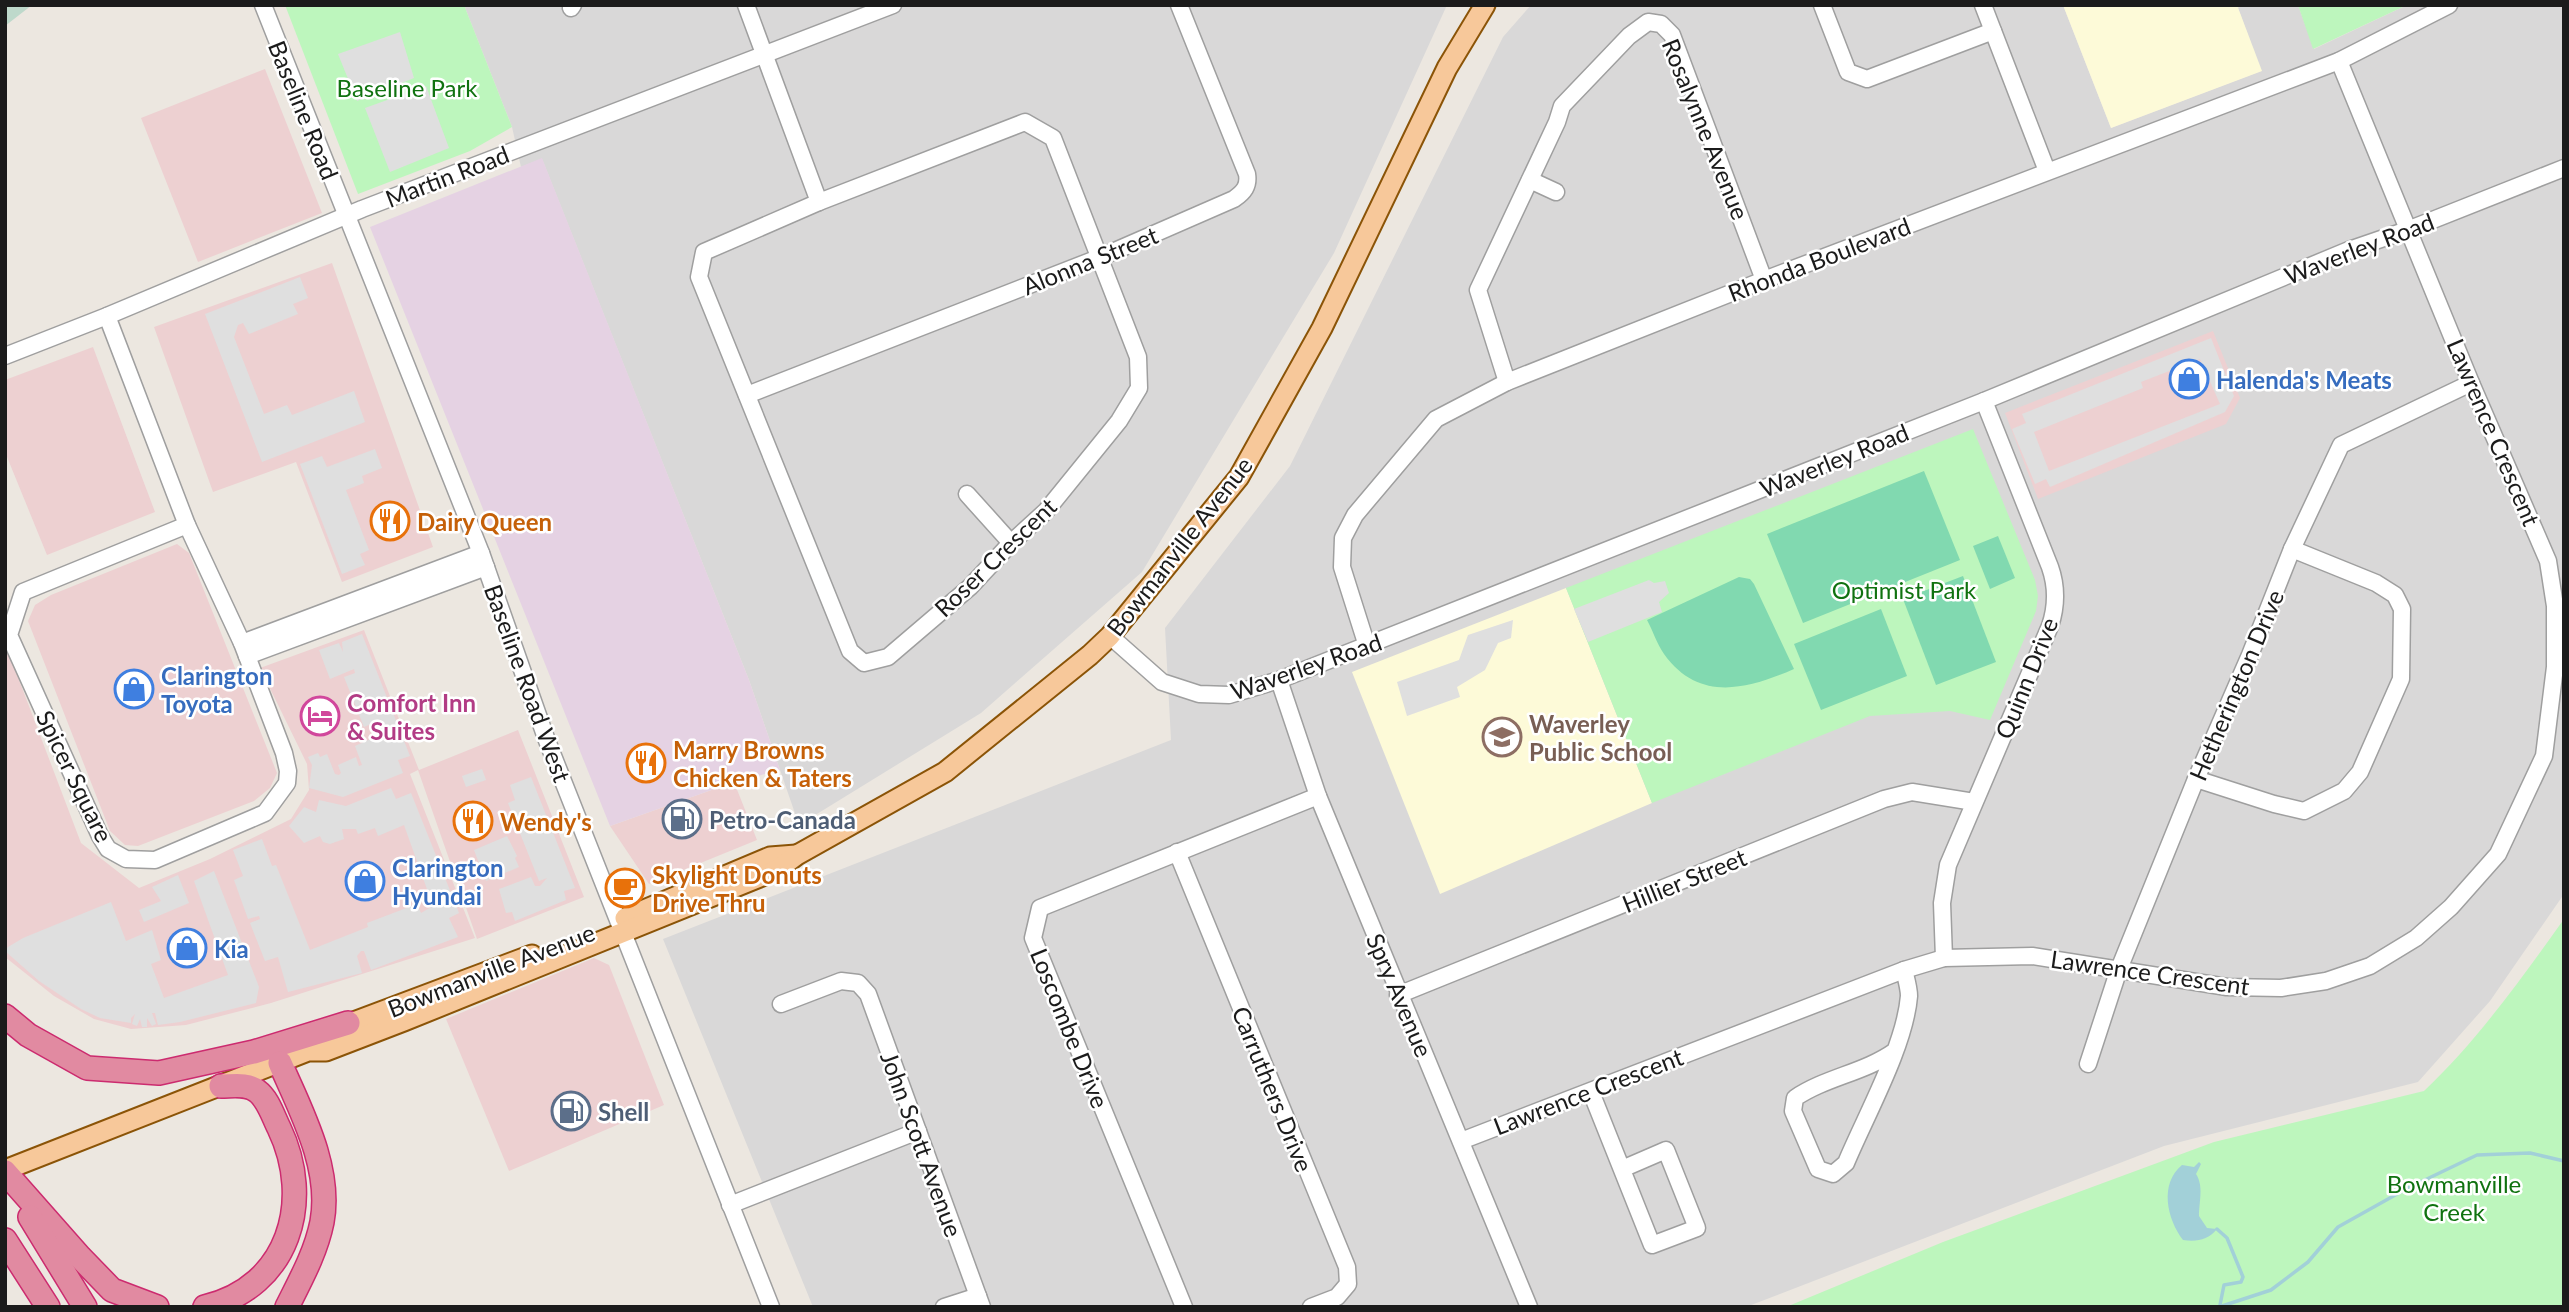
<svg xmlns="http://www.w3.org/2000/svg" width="2569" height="1312" font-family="Lato,sans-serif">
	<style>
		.residential { fill: #d9d8d8 }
		.commercial { fill: #edd0d1 }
		.industrial { fill: #e5d2e3 }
		.education { fill: #fdfad8 }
		.wetland { fill: #bed9cb }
		.park { fill: #bdf6bd }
		.pitch { fill: #81d9b0 }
		.parking { fill: #dfdfdf; fill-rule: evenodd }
		.water { fill: #a2d0d8 }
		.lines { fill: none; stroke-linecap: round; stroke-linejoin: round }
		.stream { stroke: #a2d0d8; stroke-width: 3.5 }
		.minor-casing { stroke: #9f9f9f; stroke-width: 19 }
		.major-casing { stroke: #8b5407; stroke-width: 23 }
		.highway-casing { stroke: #cc2b6f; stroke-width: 26 }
		.minor { stroke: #fff; stroke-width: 16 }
		.major { stroke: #f7c89a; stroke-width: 19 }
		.highway { stroke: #e18aa1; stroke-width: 23 }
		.labels { text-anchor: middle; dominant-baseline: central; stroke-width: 5; stroke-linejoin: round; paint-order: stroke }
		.park-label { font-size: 24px; fill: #107210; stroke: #fff }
		.street-label { font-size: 24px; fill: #1b1b1b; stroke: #fff }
		.shop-label { font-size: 24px; font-weight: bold; fill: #366cbe; stroke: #fff; text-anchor: start }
		.food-label { font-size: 24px; font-weight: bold; fill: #c56008; stroke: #fff; text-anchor: start }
		.hotel-label { font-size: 24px; font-weight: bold; fill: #b23c85; stroke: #fff; text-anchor: start }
		.education-label { font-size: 24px; font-weight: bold; fill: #785e54; stroke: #fff; text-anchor: start }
		.service-label { font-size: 24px; font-weight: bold; fill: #4e5e75; stroke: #fff; text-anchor: start }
	</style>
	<rect width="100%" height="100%" fill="#ece7e0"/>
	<!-- residential -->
	<g class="residential">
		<path d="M 464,5 L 1447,5 L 1334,253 L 1142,572 L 981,713 L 799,825 L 749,680 L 542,159 L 521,167 L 512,127 Z"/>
		<path d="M 1531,5 L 2063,5 L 2111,128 L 2261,71 L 2238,8 L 2245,5 L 2298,5 L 2314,49 L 2407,5 L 2564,5 L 2564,894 L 2490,1001 L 2418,1082 L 2164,1146 L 1746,1307 L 813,1307 L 663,939 L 1171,740 L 1165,628 L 1290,466 L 1503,37 Z"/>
	</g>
	<!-- commercial -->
	<g class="commercial">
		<path d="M 265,69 L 322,213 L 198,262 L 141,118 Z"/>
		<path d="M 332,263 L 433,547 L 342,582 L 296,462 L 213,492 L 154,327 Z"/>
		<path d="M 2213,331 L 2240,398 L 2226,424 L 2038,499 L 2005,413 Z"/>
		<path d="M 93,347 L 155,512 L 47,555 L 5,452 L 5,380 Z"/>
		<path d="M 177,544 L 189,553 L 277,773 L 270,788 L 254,801 L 138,846 L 125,845 L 110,831 L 28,621 L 35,605 L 51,595 Z"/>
		<path d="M 364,630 L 419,770 L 518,730 L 584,897 L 477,939 L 418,770 L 410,774 L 475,938 L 271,1003 L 186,1025 L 131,1029 L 94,1019 L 54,996 L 5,957 L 5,643 L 81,843 L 139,888 L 210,859 L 291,819 L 309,790 L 307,764 L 260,668 Z"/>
		<path d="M 734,782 L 757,840 L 649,884 L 610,826 Z"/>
		<path d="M 594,958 L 609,965 L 664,1105 L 509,1171 L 446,1019 Z"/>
	</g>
	<!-- industrial -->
	<path class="industrial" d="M 542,158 L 749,680 L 780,770 L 734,782 L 610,826 L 370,227 Z"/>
	<!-- education -->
	<g class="education">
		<path d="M 2063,5 L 2237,5 L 2262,71 L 2111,128 Z"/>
		<path d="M 1566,588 L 1652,803 L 1440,894 L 1352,672 Z"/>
	</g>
	<!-- wetland -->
	<path class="wetland" d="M 5,5 L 32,5 L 5,26 Z"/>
	<!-- park -->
	<g class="park">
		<path d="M 285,5 L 464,5 L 512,127 L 470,151 L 358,194 Z"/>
		<path d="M 2298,5 L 2407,5 L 2313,49 Z"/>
		<path d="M 1973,429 L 2035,580 L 2038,596 L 2036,611 L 1990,720 L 1950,711 L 1870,716 L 1652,803 L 1566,588 Z"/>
		<path d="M 2564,919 L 2564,1307 L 1786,1307 L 1943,1242 L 2214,1142 L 2424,1091 C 2477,1041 2521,979 2564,919 Z"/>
	</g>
	<!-- pitch -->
	<g class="pitch">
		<path d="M 1924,471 L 1960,560 L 1803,623 L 1767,534 Z"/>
		<path d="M 1998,536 L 2015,578 L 1990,589 L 1973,546 Z"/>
		<path d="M 1963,576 L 1996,662 L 1936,685 L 1903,599 Z"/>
		<path d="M 1739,577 L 1750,579 L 1754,584 L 1794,669 C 1748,689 1699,703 1664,654 C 1657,644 1653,631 1647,620 Z"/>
		<path d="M 1881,609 L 1907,676 L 1821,710 L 1794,644 Z"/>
	</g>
	<!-- parking -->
	<g class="parking">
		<path d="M 400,32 L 414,78 L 357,101 L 338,54 Z"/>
		<path d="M 426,86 L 449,148 L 390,172 L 365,108 Z"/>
		<path d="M 300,277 L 308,298 L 293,304 L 298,314 L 249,334 L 243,323 L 238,325 L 234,337 L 264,414 L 287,405 L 292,415 L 354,391 L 365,422 L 262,462 L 205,314 Z"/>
		<path d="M 2211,338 L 2234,396 L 2225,412 L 2050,487 L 2046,479 L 2035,484 L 2012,429 L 2026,423 L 2022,414 ZM 2200,359 L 2220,404 L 2049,471 L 2034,432 L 2143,388 L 2141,382 Z"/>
		<path d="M 375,449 L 382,468 L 362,476 L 364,483 L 346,490 L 369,550 L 360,554 L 365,565 L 342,574 L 300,464 L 322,456 L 327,467 Z"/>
		<path d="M 1649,580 L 1654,583 L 1665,581 L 1669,593 L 1659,602 L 1662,612 L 1588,642 L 1574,609 Z"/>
		<path d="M 1513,620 L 1511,638 L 1498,643 L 1485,670 L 1457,687 L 1460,697 L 1407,716 L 1397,682 L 1459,660 L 1468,635 Z"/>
		<path d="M 362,634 L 410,756 L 398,760 L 403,773 L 343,797 L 309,788 L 312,765 L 308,757 L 318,753 L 320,757 L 327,754 L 335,774 L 339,775 L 341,773 L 338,765 L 356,757 L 359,766 L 362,765 L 355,746 L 379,735 L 373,723 L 364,727 L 344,677 L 355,673 L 354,669 L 330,679 L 319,650 L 339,643 L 343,652 L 342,642 Z"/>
		<path d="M 482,769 L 486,780 L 466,787 L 462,776 Z"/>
		<path d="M 531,777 L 575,888 L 564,891 L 566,900 L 515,921 L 512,912 L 506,913 L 499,889 L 531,877 L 535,886 L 540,886 L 547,878 L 539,881 L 508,803 L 515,800 L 510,785 Z"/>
		<path d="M 391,788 L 396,799 L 411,793 L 459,913 L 449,918 L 458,937 L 371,970 L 364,951 L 361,951 L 357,956 L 362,973 L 288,992 L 278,957 L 265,961 L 250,923 L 260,919 L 259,916 L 248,919 L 234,880 L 243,876 L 233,850 L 262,839 L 272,866 L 276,865 L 310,950 L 368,927 L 367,923 L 417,904 L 421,913 L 433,906 L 404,825 L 378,836 L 375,828 L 358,834 L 356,829 L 342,829 L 344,839 L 330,844 L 323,842 L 320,836 L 304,843 L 289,826 L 304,807 L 316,812 L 319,800 L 346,806 Z"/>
		<path d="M 507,836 L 517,856 L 515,858 L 519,867 L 486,881 L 474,850 Z"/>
		<path d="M 214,871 L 259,987 L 256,1003 L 180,1022 L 158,1025 L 155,1013 L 152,1013 L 156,1024 L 152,1026 L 147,1018 L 147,1027 L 142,1027 L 140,1019 L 137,1026 L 132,1024 L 135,1014 L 131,1018 L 131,1023 L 100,1018 L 81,1009 L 39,981 L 5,951 L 8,947 L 23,938 L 111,902 L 126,941 L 152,930 L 161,960 L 151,964 L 164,998 L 228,975 L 194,881 Z"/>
		<path d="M 178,875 L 189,903 L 144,922 L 139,910 L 161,901 L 152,887 Z"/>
	</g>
	<!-- water -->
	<path class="water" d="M 2199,1162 L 2201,1164 L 2196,1174 C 2204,1186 2199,1202 2199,1216 L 2207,1228 L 2217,1229 C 2208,1240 2197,1242 2183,1240 C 2167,1219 2159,1184 2182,1165 L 2194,1167 Z"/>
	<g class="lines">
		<!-- stream -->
		<g class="stream">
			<path d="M 2217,1229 L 2227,1238 L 2243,1277 L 2241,1282 L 2224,1285 L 2220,1305"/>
			<path d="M 2219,1307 L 2271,1290 L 2308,1262 L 2338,1227 L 2406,1189 L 2477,1155 L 2530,1153 L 2564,1161"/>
		</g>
		<defs>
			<g id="minor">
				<path d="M 263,5 L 481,553 L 546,738 L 771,1307"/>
				<path d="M 746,5 L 819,202"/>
				<path d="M 1822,5 L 1848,72 L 1867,79 L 1993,31"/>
				<path d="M 1983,5 L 2047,171"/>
				<path d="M 571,8 L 573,5"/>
				<path d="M 1025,122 L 1053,138 L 1138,357 L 1139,388 L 1119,421 L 1046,511 L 1011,543 L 970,587 L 888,657 L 864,663 L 850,651 L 699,277 L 704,252 L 819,202 Z"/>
				<path d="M 1530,180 L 1556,192"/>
				<path d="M 107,316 L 187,525"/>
				<path d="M 5,356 L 107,316 L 362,209 L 893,5"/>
				<path d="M 1507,382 L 1478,290 L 1557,122 L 1562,106 L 1629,36 L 1648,22 L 1661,24 L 1672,35 L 1764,280"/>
				<path d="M 747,395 L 1101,257 L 1234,199 C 1244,192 1249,186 1247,174 L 1179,5"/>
				<path d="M 967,494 L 1011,543"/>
				<path d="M 187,525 L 242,643 L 284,753 L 288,771 L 287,783 L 265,813 L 155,860 L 126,859 L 108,849 L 100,836 L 9,635 L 23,592 Z"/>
				<path d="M 1110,636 L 1162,682 L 1199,694 L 1229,695 L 1279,680 L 1984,401 L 2349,250 L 2410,229 L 2564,168"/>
				<path d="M 242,643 L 481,553"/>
				<path d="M 1367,646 L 1342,567 L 1343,538 L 1355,515 L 1436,419 L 1507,382 L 1764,280 L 2339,61 L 2449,5"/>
				<path d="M 247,656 L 486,567"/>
				<path d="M 1279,680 L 1318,796 L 1529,1307"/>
				<path d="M 2196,779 L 2274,804 L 2304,811 L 2344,791 L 2360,772 L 2401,679 L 2402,609 L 2395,595 L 2376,583 L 2292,549"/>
				<path d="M 1177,852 L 1347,1267 L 1348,1284 L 1337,1297 L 1311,1307"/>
				<path d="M 1944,958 L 1942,903 L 1948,865 L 2050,626 C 2057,605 2057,587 2050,567 L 1984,401"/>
				<path d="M 1398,995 L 1884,799 L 1912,792 L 1974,802"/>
				<path d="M 781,1004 L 841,981 L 858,983 L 868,994 L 982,1307"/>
				<path d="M 1895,1051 C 1864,1073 1826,1077 1795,1098 L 1793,1111 L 1818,1169 L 1833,1174 L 1846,1163 C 1866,1115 1905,1046 1909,996 C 1909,988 1906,978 1904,970"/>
				<path d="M 2088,1064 L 2119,969 L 2196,779 L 2250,655 L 2292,549 L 2341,445 L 2471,383"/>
				<path d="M 1591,1092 L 1652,1245 L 1697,1228 L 1666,1150 L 1622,1169"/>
				<path d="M 1461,1141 L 1904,970 L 1944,958 L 2032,956 L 2227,987 L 2281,988 L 2326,981 L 2370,966 L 2416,938 L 2451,907 L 2498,854 L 2544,756 L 2555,667 L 2555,606 L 2548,561 L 2471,383 L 2339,61"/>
				<path d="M 730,1205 L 918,1131"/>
				<path d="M 944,1307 L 978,1296"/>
				<path d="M 1184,1307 L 1033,938 L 1040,908 L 1318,796"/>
			</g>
			<g id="major">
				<path d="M 625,918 L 770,857 L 796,855"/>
				<path d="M 335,1029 L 532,955"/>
				<path d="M 5,1170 L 308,1051 L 326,1051 L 404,1021 L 777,870 L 797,855 L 945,772 L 1090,655 L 1110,636 L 1239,477 L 1322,328 L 1447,68 L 1485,5"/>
			</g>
			<g id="highway">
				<path d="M 5,1016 L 28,1035 L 87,1068 L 159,1073 L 254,1052 L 348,1023"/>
				<path d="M 280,1063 C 301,1111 332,1168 322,1222 C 316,1252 301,1279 287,1307"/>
				<path d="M 5,1172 L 80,1257 L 112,1290 L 157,1307"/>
				<path d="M 30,1217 L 85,1307"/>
				<path d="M 5,1240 L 48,1307"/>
				<path d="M 205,1307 C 289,1287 314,1201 279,1128 C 273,1116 268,1099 257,1091 C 247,1083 233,1086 221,1086"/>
			</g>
		</defs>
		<!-- minor casing -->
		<use href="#minor" class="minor-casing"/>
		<!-- major casing -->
		<use href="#major" class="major-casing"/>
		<!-- highway casing -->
		<use href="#highway" class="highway-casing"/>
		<!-- minor -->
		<use href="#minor" class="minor"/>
		<!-- major -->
		<use href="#major" class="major"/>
		<!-- highway -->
		<use href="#highway" class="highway"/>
	</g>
	<!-- icons -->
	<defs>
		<symbol id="shop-ring" viewBox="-11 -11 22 22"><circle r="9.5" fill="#fff" stroke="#3f7fe0" stroke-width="1.5"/><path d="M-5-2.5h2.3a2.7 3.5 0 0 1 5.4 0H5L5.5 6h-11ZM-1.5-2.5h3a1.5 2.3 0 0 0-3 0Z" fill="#3f7fe0"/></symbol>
		<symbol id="restaurant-ring" viewBox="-11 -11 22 22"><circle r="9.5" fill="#fff" stroke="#e8710a" stroke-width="1.5"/><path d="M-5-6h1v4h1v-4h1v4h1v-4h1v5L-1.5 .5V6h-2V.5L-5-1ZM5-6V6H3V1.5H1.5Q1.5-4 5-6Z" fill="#e8710a"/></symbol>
		<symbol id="hotel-ring" viewBox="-11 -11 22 22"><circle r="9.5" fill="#fff" stroke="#d1479c" stroke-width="1.5"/><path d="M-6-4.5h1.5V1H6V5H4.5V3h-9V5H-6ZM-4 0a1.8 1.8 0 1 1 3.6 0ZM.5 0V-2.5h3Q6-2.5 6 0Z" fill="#d1479c"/></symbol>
		<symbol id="school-ring" viewBox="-11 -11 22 22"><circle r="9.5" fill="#fff" stroke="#8d6e63" stroke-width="1.5"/><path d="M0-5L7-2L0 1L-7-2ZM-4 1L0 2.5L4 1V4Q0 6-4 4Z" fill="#8d6e63"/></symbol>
		<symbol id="fuel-ring" viewBox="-11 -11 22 22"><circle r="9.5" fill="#fff" stroke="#5c6f8a" stroke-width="1.5"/><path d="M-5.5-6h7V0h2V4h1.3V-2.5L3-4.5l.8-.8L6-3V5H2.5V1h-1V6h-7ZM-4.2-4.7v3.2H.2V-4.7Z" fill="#5c6f8a"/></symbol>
		<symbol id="cafe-ring" viewBox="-11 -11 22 22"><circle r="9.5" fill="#fff" stroke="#e8710a" stroke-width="1.5"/><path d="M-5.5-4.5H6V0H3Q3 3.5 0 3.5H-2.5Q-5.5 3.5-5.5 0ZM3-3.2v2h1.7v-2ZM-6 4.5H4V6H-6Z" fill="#e8710a"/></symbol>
	</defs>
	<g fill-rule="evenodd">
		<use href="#shop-ring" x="2167" y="357" width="44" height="44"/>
		<use href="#restaurant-ring" x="368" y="499" width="44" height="44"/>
		<use href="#shop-ring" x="112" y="667" width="44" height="44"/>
		<use href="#hotel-ring" x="298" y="694" width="44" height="44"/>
		<use href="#school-ring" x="1480" y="715" width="44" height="44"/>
		<use href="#restaurant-ring" x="624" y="741" width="44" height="44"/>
		<use href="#fuel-ring" x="660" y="797" width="44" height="44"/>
		<use href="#restaurant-ring" x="451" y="799" width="44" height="44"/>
		<use href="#shop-ring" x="343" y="859" width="44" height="44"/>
		<use href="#cafe-ring" x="603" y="866" width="44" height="44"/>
		<use href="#shop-ring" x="165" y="926" width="44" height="44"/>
		<use href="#fuel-ring" x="549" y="1089" width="44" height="44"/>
	</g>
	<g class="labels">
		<!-- park labels -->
		<g class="park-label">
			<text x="407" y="87">Baseline Park</text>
			<text x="1904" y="589">Optimist Park</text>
			<text x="2454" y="1183">Bowmanville<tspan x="2454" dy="28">Creek</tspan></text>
		</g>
		<!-- street labels -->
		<g class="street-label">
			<text transform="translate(304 110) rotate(68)">Baseline Road</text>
			<text transform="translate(1706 129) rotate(68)">Rosalynne Avenue</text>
			<text transform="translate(447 176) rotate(-21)">Martin Road</text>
			<text transform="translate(2359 248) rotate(-21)">Waverley Road</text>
			<text transform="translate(1819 259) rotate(-21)">Rhonda Boulevard</text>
			<text transform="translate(1090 260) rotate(-22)">Alonna Street</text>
			<text transform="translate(2494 432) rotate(67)">Lawrence Crescent</text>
			<text transform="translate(1834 460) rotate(-22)">Waverley Road</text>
			<text transform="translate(1179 546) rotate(-52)">Bowmanville Avenue</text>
			<text transform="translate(995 557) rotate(-44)">Roser Crescent</text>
			<text transform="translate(1306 666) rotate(-19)">Waverley Road</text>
			<text transform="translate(2026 678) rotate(-68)">Quinn Drive</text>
			<text transform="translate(528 683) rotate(70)">Baseline Road West</text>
			<text transform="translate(2236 685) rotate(-67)">Hetherington Drive</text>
			<text transform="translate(75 776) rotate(64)">Spicer Square</text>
			<text transform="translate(1684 880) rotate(-22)">Hillier Street</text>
			<text transform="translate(491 970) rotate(-21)">Bowmanville Avenue</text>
			<text transform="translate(2150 972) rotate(8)">Lawrence Crescent</text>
			<text transform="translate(1400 995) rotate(67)">Spry Avenue</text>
			<text transform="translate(1070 1028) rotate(68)">Loscombe Drive</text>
			<text transform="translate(1273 1089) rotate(68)">Carruthers Drive</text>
			<text transform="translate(1588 1091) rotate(-21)">Lawrence Crescent</text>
			<text transform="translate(922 1144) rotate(70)">John Scott Avenue</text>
		</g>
		<!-- shop labels -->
		<g class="shop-label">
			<text x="2216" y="379">Halenda's Meats</text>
			<text x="161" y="675">Clarington<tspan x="161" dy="28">Toyota</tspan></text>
			<text x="392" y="867">Clarington<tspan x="392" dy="28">Hyundai</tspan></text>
			<text x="214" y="948">Kia</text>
		</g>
		<!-- food labels -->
		<g class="food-label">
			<text x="417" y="521">Dairy Queen</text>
			<text x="673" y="749">Marry Browns<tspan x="673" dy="28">Chicken &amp; Taters</tspan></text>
			<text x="500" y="821">Wendy's</text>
			<text x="652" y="874">Skylight Donuts<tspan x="652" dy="28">Drive Thru</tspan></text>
		</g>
		<!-- hotel labels -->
		<g class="hotel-label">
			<text x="347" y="702">Comfort Inn<tspan x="347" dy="28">&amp; Suites</tspan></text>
		</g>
		<!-- education labels -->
		<g class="education-label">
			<text x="1529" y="723">Waverley<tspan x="1529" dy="28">Public School</tspan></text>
		</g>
		<!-- service labels -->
		<g class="service-label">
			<text x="709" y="819">Petro-Canada</text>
			<text x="598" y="1111">Shell</text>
		</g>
	</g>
	<!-- border -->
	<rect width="2569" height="1312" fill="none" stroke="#1b1b1b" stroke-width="14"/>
</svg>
